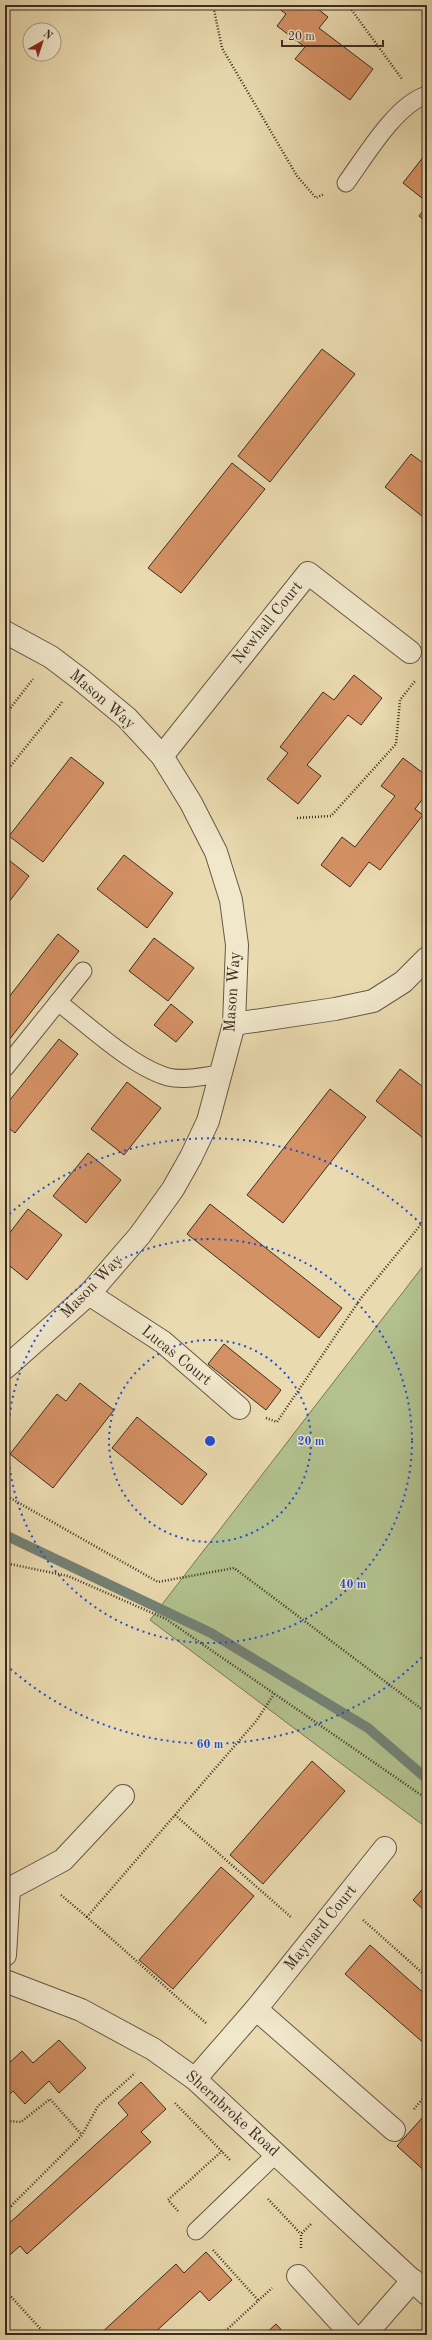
<svg xmlns="http://www.w3.org/2000/svg" width="432" height="2340" font-family="'Old Standard TT',serif">
	<style>
		.green { fill: #b2c18e; stroke: #767758 }
		.lines { fill: none; stroke-linecap: round; stroke-linejoin: round }
		.stream { stroke: #738276; stroke-width: 10 }
		.building { fill: #d49164; stroke: #3b2d23 }
		.service-casing { stroke: #675846; stroke-width: 19 }
		.minor-casing { stroke: #675846; stroke-width: 24 }
		.path { stroke: #3b2d23; stroke-width: 2.5; stroke-dasharray: 1 2; stroke-linecap: butt }
		.service { stroke: #f1e7cb; stroke-width: 17 }
		.minor { stroke: #f1e7cb; stroke-width: 22 }
		.ring { fill: none; stroke: #1d4ed8; stroke-width: 2; stroke-dasharray: 2 4 }
		.labels { text-anchor: middle; dominant-baseline: central; stroke-width: 3; stroke-linejoin: round; paint-order: stroke }
		.street-label { font-size: 16px; fill: #3b2d23; stroke: #f1e7cb }
		.centre { fill: #1d4ed8; stroke: #f1e7cb; stroke-width: 2 }
		.ring-label { font-size: 12px; text-anchor: middle; font-weight: bold; fill: #1d4ed8; stroke: #f1e7cb; stroke-width: 3; stroke-linejoin: round; paint-order: stroke }
	</style>
	<rect width="100%" height="100%" fill="#eadaaf"/>
	<filter id="stains"><feTurbulence type="fractalNoise" baseFrequency=".005" numOctaves="4"/><feColorMatrix values="0 0 0 0 .2 0 0 0 0 .09 0 0 0 0 .02 0 0 0 .5 -.17"/></filter>
	<radialGradient id="worn" r=".72"><stop offset=".6" stop-color="#630" stop-opacity="0"/><stop offset="1" stop-color="#630" stop-opacity=".3"/></radialGradient>
	<!-- green -->
	<path class="green" d="M 427,1261 L 427,1828 L 150,1620 Z"/>
	<g class="lines">
		<!-- stream -->
		<path class="stream" d="M 5,1535 L 211,1633 L 368,1728 L 427,1779"/>
	</g>
	<!-- building -->
	<g class="building">
		<path d="M 274,5 L 313,5 L 328,17 L 319,28 L 373,69 L 350,100 L 295,59 L 305,47 L 277,26 L 286,14 Z"/>
		<path d="M 424,156 L 427,158 L 427,202 L 403,183 Z"/>
		<path d="M 427,206 L 427,223 L 419,216 Z"/>
		<path d="M 322,349 L 355,374 L 270,482 L 238,456 Z"/>
		<path d="M 411,454 L 427,466 L 427,520 L 385,487 Z"/>
		<path d="M 232,463 L 265,489 L 181,593 L 148,568 Z"/>
		<path d="M 354,675 L 382,698 L 361,725 L 348,715 L 307,765 L 321,776 L 298,804 L 267,779 L 288,753 L 280,747 L 323,692 L 334,700 Z"/>
		<path d="M 71,757 L 104,783 L 43,862 L 9,836 Z"/>
		<path d="M 403,758 L 427,776 L 427,793 L 415,809 L 423,815 L 380,870 L 369,862 L 350,887 L 321,865 L 342,837 L 355,847 L 395,796 L 381,786 Z"/>
		<path d="M 124,855 L 173,893 L 147,928 L 97,889 Z"/>
		<path d="M 5,857 L 29,876 L 5,907 Z"/>
		<path d="M 58,934 L 79,951 L 5,1045 L 5,1002 Z"/>
		<path d="M 154,938 L 194,968 L 168,1001 L 129,971 Z"/>
		<path d="M 171,1004 L 193,1022 L 176,1042 L 154,1025 Z"/>
		<path d="M 59,1039 L 78,1054 L 15,1133 L 5,1125 L 5,1106 Z"/>
		<path d="M 400,1069 L 427,1090 L 427,1141 L 376,1101 Z"/>
		<path d="M 127,1082 L 161,1108 L 124,1155 L 91,1129 Z"/>
		<path d="M 330,1089 L 366,1117 L 283,1223 L 247,1195 Z"/>
		<path d="M 88,1153 L 121,1180 L 86,1223 L 53,1196 Z"/>
		<path d="M 210,1204 L 342,1308 L 319,1338 L 187,1234 Z"/>
		<path d="M 28,1209 L 62,1235 L 27,1280 L 5,1262 L 5,1239 Z"/>
		<path d="M 224,1344 L 281,1390 L 266,1410 L 208,1364 Z"/>
		<path d="M 80,1383 L 114,1410 L 53,1488 L 10,1454 L 57,1394 L 66,1401 Z"/>
		<path d="M 137,1417 L 207,1474 L 182,1505 L 112,1448 Z"/>
		<path d="M 312,1761 L 345,1791 L 263,1884 L 230,1855 Z"/>
		<path d="M 221,1867 L 254,1896 L 173,1989 L 139,1960 Z"/>
		<path d="M 427,1884 L 427,1913 L 413,1900 Z"/>
		<path d="M 370,1945 L 427,1996 L 427,2046 L 345,1974 Z"/>
		<path d="M 59,2040 L 86,2068 L 59,2093 L 49,2081 L 25,2104 L 13,2091 L 5,2099 L 5,2067 L 22,2051 L 33,2063 Z"/>
		<path d="M 141,2082 L 166,2109 L 141,2132 L 151,2142 L 27,2254 L 20,2246 L 5,2259 L 5,2227 L 128,2115 L 118,2103 Z"/>
		<path d="M 422,2118 L 427,2122 L 427,2173 L 397,2146 Z"/>
		<path d="M 206,2252 L 232,2280 L 209,2301 L 200,2291 L 152,2335 L 99,2335 L 176,2264 L 184,2273 Z"/>
		<path d="M 276,2324 L 286,2335 L 264,2335 Z"/>
	</g>
	<g class="lines">
		<defs>
			<g id="service">
				<path d="M 346,183 C 365,157 396,104 427,95"/>
				<path d="M 58,1002 C 88,1025 132,1067 168,1077 C 184,1081 204,1076 220,1074"/>
				<path d="M 5,1068 L 83,971"/>
				<path d="M 196,2231 L 276,2154"/>
			</g>
			<g id="minor">
				<path d="M 5,632 L 51,657 L 80,679 L 127,718 L 162,756 L 191,803 L 216,852 L 231,900 L 237,945 L 234,1024 L 208,1121 L 191,1157 L 173,1189 L 140,1235 L 89,1294 L 5,1368"/>
				<path d="M 162,756 L 308,573 L 410,652"/>
				<path d="M 234,1024 L 335,1009 L 373,1001 L 403,982 L 427,958"/>
				<path d="M 89,1294 L 163,1342 L 239,1408"/>
				<path d="M 5,1955 L 9,1889 L 63,1860 L 123,1796"/>
				<path d="M 5,1981 L 81,2010 L 153,2049 L 195,2079 L 427,2294"/>
				<path d="M 256,2009 L 394,2130"/>
				<path d="M 195,2079 L 256,2009 L 385,1848"/>
				<path d="M 298,2276 L 352,2335"/>
				<path d="M 365,2335 L 413,2280"/>
			</g>
		</defs>
		<!-- service casing -->
		<use href="#service" class="service-casing"/>
		<!-- minor casing -->
		<use href="#minor" class="minor-casing"/>
		<!-- path -->
		<g class="path">
			<path d="M 213,5 L 222,48 L 297,176 L 316,198 L 324,194"/>
			<path d="M 348,5 L 402,79"/>
			<path d="M 5,715 L 33,679"/>
			<path d="M 5,773 L 62,702"/>
			<path d="M 297,818 L 331,816 L 396,744 L 400,700 L 415,681"/>
			<path d="M 266,1418 L 277,1422 L 361,1298 L 427,1217"/>
			<path d="M 5,1495 L 158,1582 L 234,1568 L 427,1713"/>
			<path d="M 5,1563 L 68,1576 L 166,1619 L 427,1799"/>
			<path d="M 175,1815 L 292,1918"/>
			<path d="M 61,1895 L 87,1917"/>
			<path d="M 363,1920 L 427,1977"/>
			<path d="M 206,2023 L 87,1917 L 257,1720 L 274,1694"/>
			<path d="M 175,2103 L 231,2161"/>
			<path d="M 414,2109 L 427,2094"/>
			<path d="M 5,2123 L 8,2121 L 21,2122 L 50,2099 L 82,2135"/>
			<path d="M 268,2199 L 301,2234"/>
			<path d="M 5,2205 L 11,2206 L 82,2135 L 98,2106 L 135,2073"/>
			<path d="M 178,2211 L 168,2200 L 222,2151"/>
			<path d="M 301,2248 L 301,2234 L 311,2224"/>
			<path d="M 213,2250 L 258,2300"/>
			<path d="M 5,2290 L 46,2335"/>
			<path d="M 221,2335 L 272,2288"/>
		</g>
		<!-- service -->
		<use href="#service" class="service"/>
		<!-- minor -->
		<use href="#minor" class="minor"/>
	</g>
	<!-- distance rings -->
	<g class="ring">
		<circle cx="210" cy="1441" r="101"/>
		<circle cx="210" cy="1441" r="202"/>
		<path d="M426 1653A303 303 0 0 1 5 1664M5 1218A303 303 0 0 1 426 1229"/>
	</g>
	<g class="labels">
		<!-- street labels -->
		<g class="street-label">
			<text transform="translate(268 623) rotate(-51)">Newhall Court</text>
			<text transform="translate(102 700) rotate(41)">Mason Way</text>
			<text transform="translate(233 992) rotate(-86)">Mason Way</text>
			<text transform="translate(92 1287) rotate(-46)">Mason Way</text>
			<text transform="translate(176 1356) rotate(39)">Lucas Court</text>
			<text transform="translate(321 1928) rotate(-51)">Maynard Court</text>
			<text transform="translate(232 2114) rotate(42)">Shernbroke Road</text>
		</g>
	</g>
	<circle cx="210" cy="1441" r="6" class="centre"/>
	<g class="ring-label">
		<text x="311" y="1445">20 m</text>
		<text x="353" y="1588">40 m</text>
		<text x="210" y="1748">60 m</text>
	</g>
	<!-- margin -->
	<rect width="432" height="2340" fill="none" stroke="#eadaaf" stroke-width="20"/>
	<rect x="6" y="6" width="420" height="2328" fill="none" stroke="#3b2d23" stroke-width="2"/>
	<rect x="10" y="10" width="412" height="2320" fill="none" stroke="#3b2d23"/>
	<!-- north arrow -->
	<g transform="translate(42 42) rotate(39)"><circle r="19" fill="#f1e7cb" stroke="#a89d88"/>
	<path d="M0-3L7 15L0 10L-7 15Z" fill="#8f2418"/>
	<text y="-6" font-size="11" font-weight="bold" text-anchor="middle" fill="#3b2d23">N</text>
	</g>
	<!-- scale -->
	<path d="M282 40v6h101v-6" fill="none" stroke="#3b2d23" stroke-width="2"/>
	<text x="288" y="40" font-size="12" fill="#3b2d23" stroke="#f1e7cb" stroke-width="3" paint-order="stroke">20 m</text>
	<rect width="100%" height="100%" filter="url(#stains)"/>
	<rect width="100%" height="100%" fill="url(#worn)"/>
</svg>
